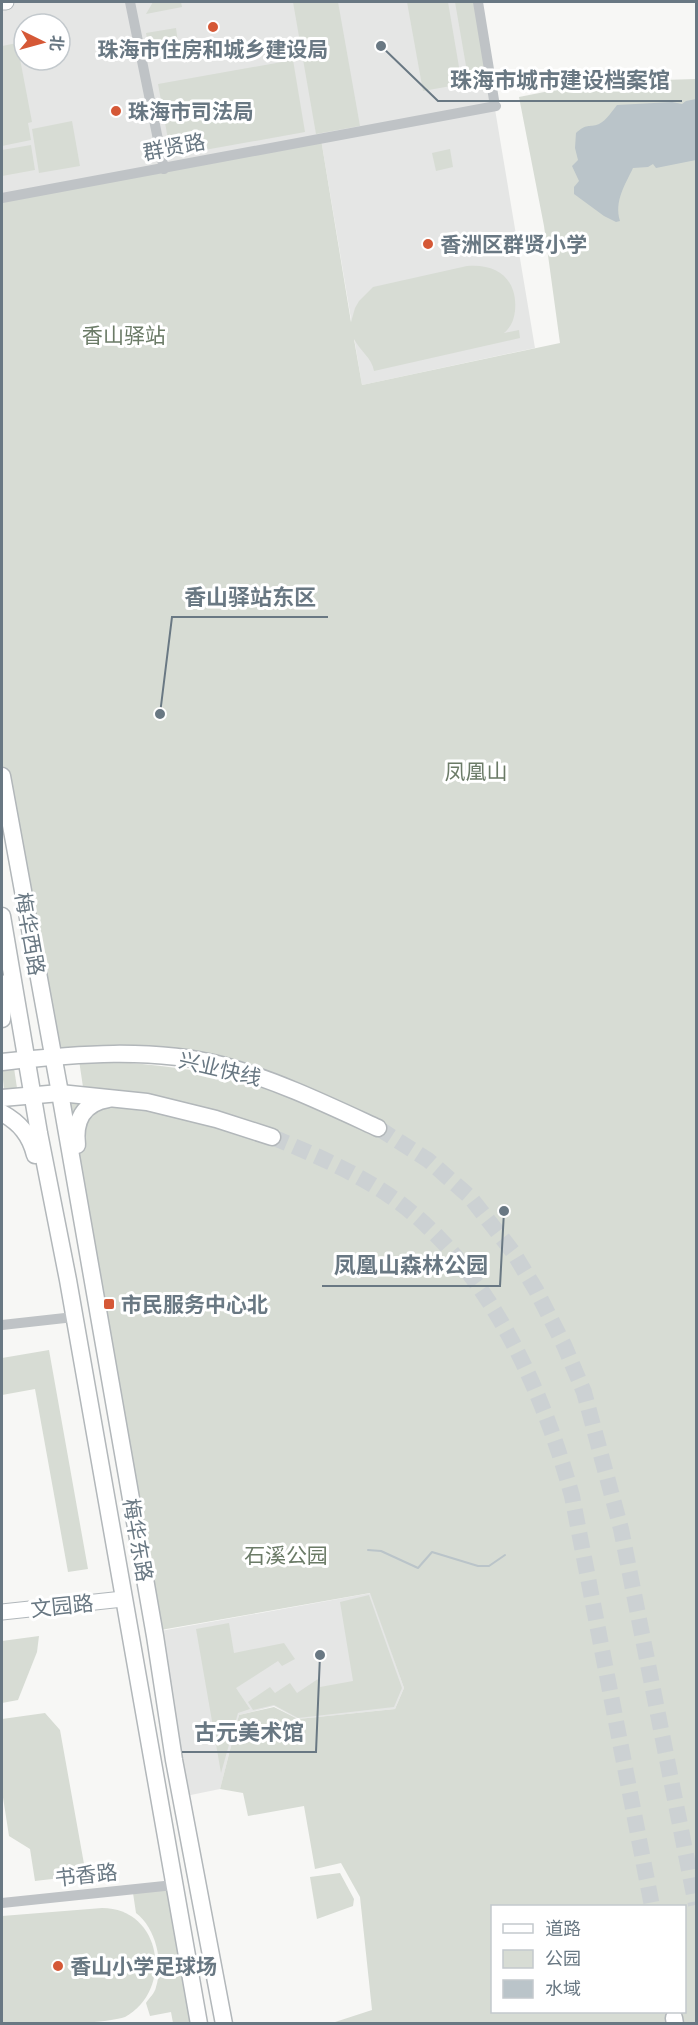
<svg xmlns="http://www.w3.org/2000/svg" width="698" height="2025" font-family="Raleway,'Noto Sans SC',sans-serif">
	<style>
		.built { fill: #e5e6e5; fill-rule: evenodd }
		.green { fill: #d7dcd4; fill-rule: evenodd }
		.water { fill: #bac4c9 }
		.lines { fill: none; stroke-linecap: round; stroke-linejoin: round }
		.stream { stroke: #bac4c9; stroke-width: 2 }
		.primary-tunnel { stroke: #ccd1d3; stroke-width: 16; stroke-dasharray: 16 8; stroke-linecap: butt }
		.secondary-casing { stroke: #b1b7bb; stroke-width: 17 }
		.primary-casing { stroke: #b2b7ba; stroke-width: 19 }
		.street { stroke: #bfc3c6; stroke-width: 10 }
		.secondary { stroke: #fff; stroke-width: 15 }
		.primary { stroke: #fff; stroke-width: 16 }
		.poi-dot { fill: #d55836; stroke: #fff; stroke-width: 2 }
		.labels { text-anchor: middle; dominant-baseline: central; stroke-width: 6; stroke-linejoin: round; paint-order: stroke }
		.poi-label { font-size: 21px; font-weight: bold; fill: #697883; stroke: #fff; text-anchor: start }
		.street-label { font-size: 21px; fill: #697883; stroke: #fff }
		.park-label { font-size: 21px; fill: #6b7b67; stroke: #fff }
		.leader { fill: none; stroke: #697883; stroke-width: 2 }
		.callout-dot { fill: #697883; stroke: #fff; stroke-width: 2 }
		.callout-label { font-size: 22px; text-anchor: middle; font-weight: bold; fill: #697883; stroke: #fff; stroke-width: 6; stroke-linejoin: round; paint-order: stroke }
	</style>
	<rect width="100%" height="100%" fill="#f7f7f5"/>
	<!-- built -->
	<g class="built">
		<path d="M 14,2 L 477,2 L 535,348 L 362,385 L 321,139 L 2,197 L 2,4 ZM 24,24 L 60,24 L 60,60 L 24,60 Z"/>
		<path d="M 371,1593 L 404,1688 L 395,1709 L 298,1719 L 274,1706 L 239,1715 L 220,1789 L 181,1797 L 155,1632 Z"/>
	</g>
	<!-- green -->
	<g class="green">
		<path d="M 153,2 L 181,2 L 182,7 L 146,14 Z"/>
		<path d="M 293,2 L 338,2 L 360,126 L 316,134 Z"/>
		<path d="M 407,2 L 448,2 L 460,73 L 451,86 L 423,91 Z"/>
		<path d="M 455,2 L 474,2 L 489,86 L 470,89 Z"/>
		<path d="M 176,28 L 179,50 L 150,55 L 146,33 Z"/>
		<path d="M 17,43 L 32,122 L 28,123 L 31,140 L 2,146 L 2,46 Z"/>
		<path d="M 293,60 L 305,132 L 171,156 L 158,84 Z"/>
		<path d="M 696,79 L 696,2023 L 332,2023 L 372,2010 L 360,1897 L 341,1863 L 315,1869 L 304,1806 L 248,1816 L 243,1793 L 220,1789 L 239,1715 L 274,1707 L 298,1719 L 395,1709 L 404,1688 L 370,1593 L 155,1631 L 60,1093 L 79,1094 L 271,1138 L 280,1131 C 215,1112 150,1096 83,1087 L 79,1060 C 136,1062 190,1068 246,1080 L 223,1066 L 52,1056 L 2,773 L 2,198 L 321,139 L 351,322 L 355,308 L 359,301 L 373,287 L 467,266 C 497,263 518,279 515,311 C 514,320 511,327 504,333 L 519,330 L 520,338 L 374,371 C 372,358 360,351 354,339 L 362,385 L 560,343 L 544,226 L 519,97 L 595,82 ZM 492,1906 L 684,1906 L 684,2012 L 492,2012 Z"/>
		<path d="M 72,121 L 80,166 L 39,173 L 32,129 Z"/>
		<path d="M 31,145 L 35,170 L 2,176 L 2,150 Z"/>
		<path d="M 450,149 L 453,167 L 436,171 L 432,153 Z"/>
		<path d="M 14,1068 L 17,1088 L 4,1089 L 2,1070 Z"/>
		<path d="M 49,1350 L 88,1569 L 68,1572 L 35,1389 L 2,1395 L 2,1358 Z"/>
		<path d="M 369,1595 L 402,1688 L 394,1707 L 298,1718 L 274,1705 L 253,1710 L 248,1702 L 270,1687 L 275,1693 L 290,1683 L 297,1693 L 318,1679 L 320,1687 L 353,1681 L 340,1602 Z"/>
		<path d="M 229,1623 L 234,1653 L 284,1643 L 295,1659 L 282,1666 L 278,1661 L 236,1688 L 250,1709 L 238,1713 L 221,1773 L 196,1629 Z"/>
		<path d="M 39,1636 L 37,1652 L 18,1700 L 2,1703 L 2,1641 Z"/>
		<path d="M 45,1713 L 60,1730 L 86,1875 L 35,1881 L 30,1849 L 9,1836 L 2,1791 L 2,1719 Z"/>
		<path d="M 340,1873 L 354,1899 L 353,1906 L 317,1919 L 310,1877 Z"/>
		<path d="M 171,1889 L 195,2023 L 173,2023 L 171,2012 L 150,2016 L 146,2003 C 149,1998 155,1993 156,1987 C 164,1963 156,1928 136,1913 L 133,1893 Z"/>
		<path d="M 102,1908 C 162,1908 174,1990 125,2017 C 101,2025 31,2024 2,2023 L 2,1916 Z"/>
	</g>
	<!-- water -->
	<path class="water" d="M 696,99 L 696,160 L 656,168 L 653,164 L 648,167 L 633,168 C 625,185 614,201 620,221 L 616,222 L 604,216 L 574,194 L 574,187 L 579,181 L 572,166 L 578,160 L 575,148 L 576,133 C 587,123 588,128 599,124 C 607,120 612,111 617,105 L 672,102 L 682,104 L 686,101 Z"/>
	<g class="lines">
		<!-- stream -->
		<path class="stream" d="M 368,1550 L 381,1551 L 418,1568 L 432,1552 L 478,1566 L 489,1566 L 505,1555"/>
		<!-- primary-tunnel -->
		<g class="primary-tunnel">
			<path d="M 378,1128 L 428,1160 L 470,1197 L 513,1252 L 536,1290 L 564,1345 L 584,1392 L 621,1529 L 696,1905"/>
			<path d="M 272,1137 C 313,1154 353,1171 390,1196 C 486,1262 542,1387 572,1496 L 652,1906"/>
		</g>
		<defs>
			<g id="secondary">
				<path d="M 2,2 L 6,2"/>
				<path d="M 2,1612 L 123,1599"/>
			</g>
			<g id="primary">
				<path d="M 2,776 L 60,1093 L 155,1636 L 174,1760 L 224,2024"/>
				<path d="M 2,916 L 39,1133 L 68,1280 L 199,2024"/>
				<path d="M 2,1019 L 6,983"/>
				<path d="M 2,1062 C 75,1054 153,1047 225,1066 C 278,1081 328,1105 378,1128"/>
				<path d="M 2,1098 L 60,1093 L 147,1102 L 216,1119 L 272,1137"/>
				<path d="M 2,1113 C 20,1123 30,1135 35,1155"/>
				<path d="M 77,1145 C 74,1121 83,1103 108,1099"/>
				<path d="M 674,2018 L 675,2024"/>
			</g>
		</defs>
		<!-- secondary casing -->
		<use href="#secondary" class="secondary-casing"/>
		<!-- primary casing -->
		<use href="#primary" class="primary-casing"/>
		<!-- street -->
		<g class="street">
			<path d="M 130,2 L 164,169"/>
			<path d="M 478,2 L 494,100"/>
			<path d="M 2,198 L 496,106"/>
			<path d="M 2,1325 L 74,1317"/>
			<path d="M 2,1903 L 174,1885"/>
		</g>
		<!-- secondary -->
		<use href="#secondary" class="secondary"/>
		<!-- primary -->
		<use href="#primary" class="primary"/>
	</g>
	<!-- markers -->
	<g class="poi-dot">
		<circle cx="213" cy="27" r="6"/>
		<circle cx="116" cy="111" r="6"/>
		<circle cx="428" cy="244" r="6"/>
		<rect x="103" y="1298" width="12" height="12" rx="3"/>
		<circle cx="58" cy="1966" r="6"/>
	</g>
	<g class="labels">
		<!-- poi labels -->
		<g class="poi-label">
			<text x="213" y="49" text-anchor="middle">珠海市住房和城乡建设局</text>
			<text x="128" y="111">珠海市司法局</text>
			<text x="440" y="244">香洲区群贤小学</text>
			<text x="121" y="1304">市民服务中心北</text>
			<text x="70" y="1966">香山小学足球场</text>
		</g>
		<!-- street labels -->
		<g class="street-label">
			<text transform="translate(174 147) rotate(-11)">群贤路</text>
			<text transform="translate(30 934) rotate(80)">梅华西路</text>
			<text transform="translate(220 1069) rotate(13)">兴业快线</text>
			<text transform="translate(138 1540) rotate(80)">梅华东路</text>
			<text transform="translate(62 1606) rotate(-6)">文园路</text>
			<text transform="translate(86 1875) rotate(-6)">书香路</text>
		</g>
		<!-- park labels -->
		<g class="park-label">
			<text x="124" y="335">香山驿站</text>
			<text x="476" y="771">凤凰山</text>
			<text x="286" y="1555">石溪公园</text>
		</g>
	</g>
	<!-- callouts -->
	<path class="leader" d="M381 46L438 101H682M160 714L172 617H328M504 1211L500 1286H322M320 1655L316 1752H182"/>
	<g class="callout-dot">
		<circle cx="381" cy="46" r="6"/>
		<circle cx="160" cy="714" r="6"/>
		<circle cx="504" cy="1211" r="6"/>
		<circle cx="320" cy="1655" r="6"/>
	</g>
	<g class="callout-label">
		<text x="560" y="88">珠海市城市建设档案馆</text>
		<text x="250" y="605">香山驿站东区</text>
		<text x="411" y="1273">凤凰山森林公园</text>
		<text x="249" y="1740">古元美术馆</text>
	</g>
	<!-- border -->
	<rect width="698" height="2025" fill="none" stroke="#697883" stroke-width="6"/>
	<!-- legend -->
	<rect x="491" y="1905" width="195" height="108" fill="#ffffff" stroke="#c3c9cd" stroke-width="1.5"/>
	<rect x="503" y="1924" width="30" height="9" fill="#ffffff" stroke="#c3c9cd" stroke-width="1.5"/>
	<text x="545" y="1935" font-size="18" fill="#697883">道路</text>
	<rect x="503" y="1950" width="30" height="18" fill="#d7dcd4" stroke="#c3c9cd" stroke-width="1.5"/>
	<text x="545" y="1965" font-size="18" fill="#697883">公园</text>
	<rect x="503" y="1980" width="30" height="18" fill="#bac4c9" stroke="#c3c9cd" stroke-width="1.5"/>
	<text x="545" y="1995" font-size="18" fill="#697883">水域</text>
	<!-- north arrow -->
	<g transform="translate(42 42) rotate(95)"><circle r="28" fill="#ffffff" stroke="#c3c9cd" stroke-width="1.5"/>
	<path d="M0-4.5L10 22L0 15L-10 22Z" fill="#d55836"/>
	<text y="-9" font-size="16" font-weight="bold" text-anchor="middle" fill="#697883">北</text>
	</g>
</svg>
